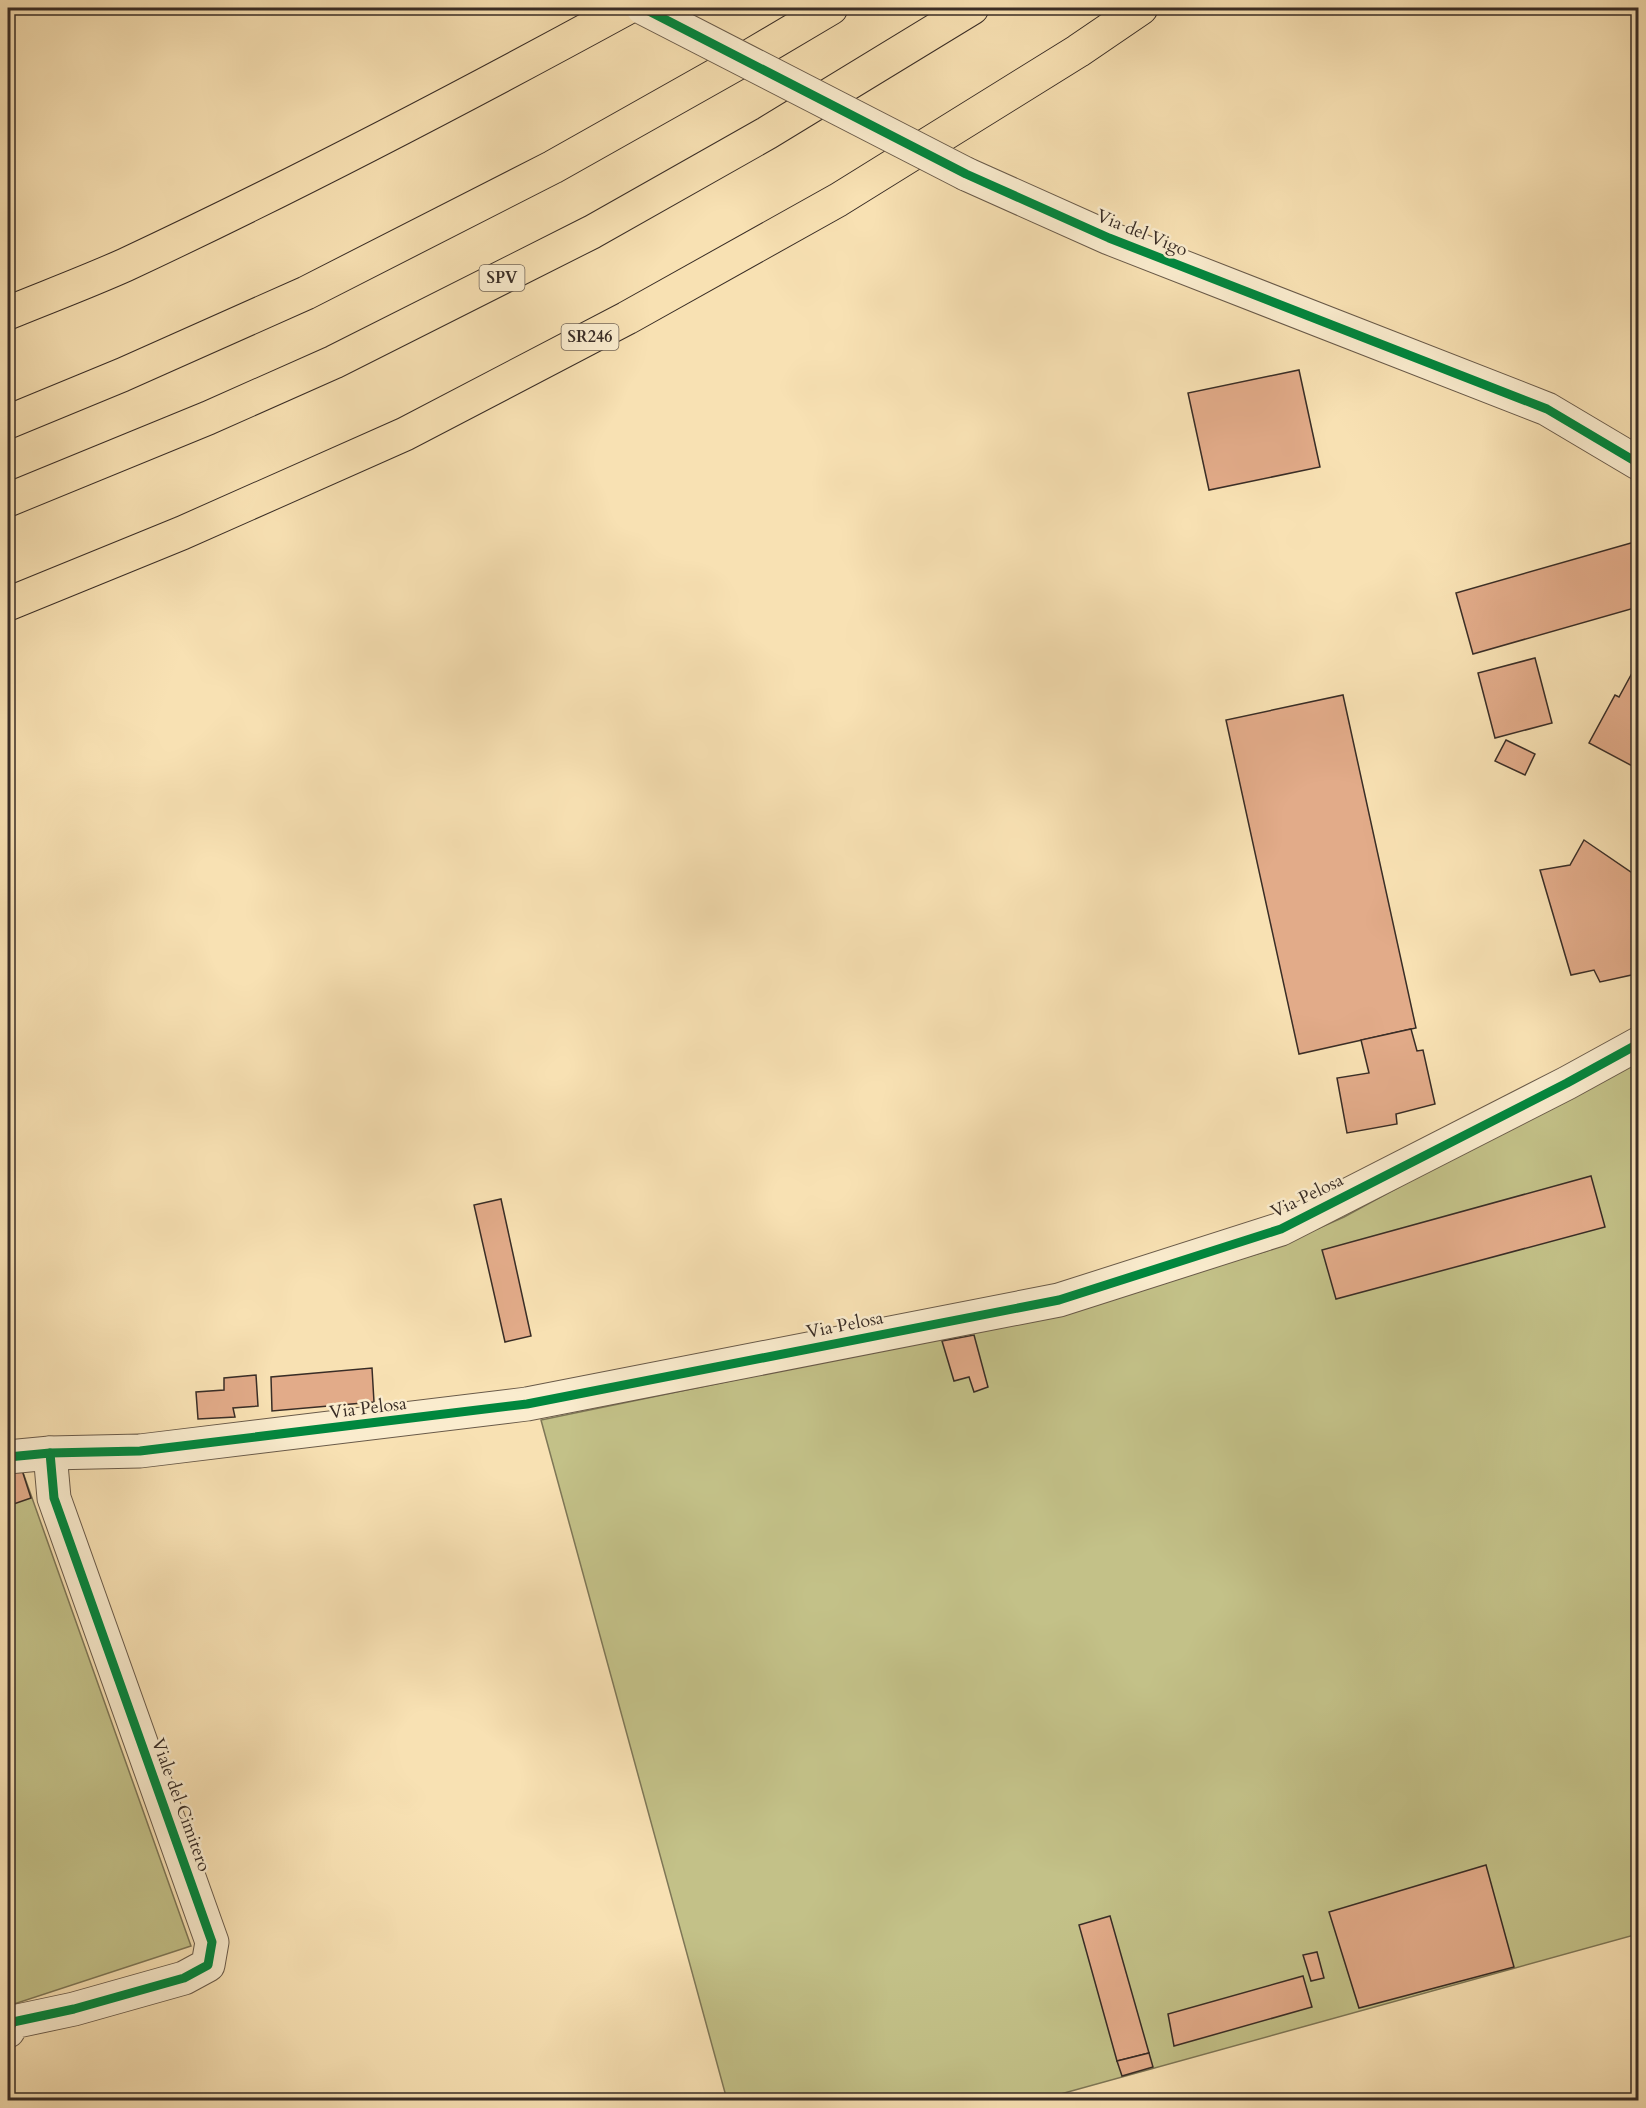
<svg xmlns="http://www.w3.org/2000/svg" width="1646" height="2108" font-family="Cardo,serif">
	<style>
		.green { fill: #c3c188; stroke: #7e7757; stroke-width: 1.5 }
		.building { fill: #e2ab89; stroke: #392d26; stroke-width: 1.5 }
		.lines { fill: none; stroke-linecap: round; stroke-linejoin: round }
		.minor-casing { stroke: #695a49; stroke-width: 35 }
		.tertiary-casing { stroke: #695a49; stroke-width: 35 }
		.trunk-casing { stroke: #392d26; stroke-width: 35 }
		.motorway-casing { stroke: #392d26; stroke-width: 35 }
		.minor { stroke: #faecce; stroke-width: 33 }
		.tertiary { stroke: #faecce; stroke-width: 33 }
		.trunk { stroke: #f8e1b3; stroke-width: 33 }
		.motorway { stroke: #f8e1b3; stroke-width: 33 }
		.tertiary-bridge-casing { stroke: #695a49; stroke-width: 35; stroke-linecap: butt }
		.tertiary-bridge { stroke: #faecce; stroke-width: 33 }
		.cycleway-casing { stroke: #faecce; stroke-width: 13 }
		.cycleway { stroke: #00873e; stroke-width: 9 }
		.labels { text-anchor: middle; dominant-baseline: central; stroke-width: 5; stroke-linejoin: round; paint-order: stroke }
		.shield { fill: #faecce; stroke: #736658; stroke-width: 1.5 }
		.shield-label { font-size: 16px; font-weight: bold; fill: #392d26 }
		.street-label { font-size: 18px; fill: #392d26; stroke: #faecce }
	</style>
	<rect width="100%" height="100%" fill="#f8e1b3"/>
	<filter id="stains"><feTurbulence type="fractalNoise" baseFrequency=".00333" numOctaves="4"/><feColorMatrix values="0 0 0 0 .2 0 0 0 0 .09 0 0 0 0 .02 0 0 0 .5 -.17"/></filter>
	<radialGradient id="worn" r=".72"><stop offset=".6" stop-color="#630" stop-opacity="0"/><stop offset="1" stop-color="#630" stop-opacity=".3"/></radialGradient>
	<!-- green -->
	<g class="green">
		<path d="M 1638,1057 L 1638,1934 L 1039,2100 L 727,2100 L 541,1420 L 1046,1316 L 1267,1251 L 1344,1217 Z"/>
		<path d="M 20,1464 L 191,1946 L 8,2006 L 8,1465 Z"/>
	</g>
	<!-- building -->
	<g class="building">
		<path d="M 1299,370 L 1320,467 L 1209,490 L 1188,393 Z"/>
		<path d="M 1638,541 L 1638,607 L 1473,654 L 1456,593 Z"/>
		<path d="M 1535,658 L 1552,723 L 1495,738 L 1478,673 Z"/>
		<path d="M 1638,662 L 1638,769 L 1589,743 L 1615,695 L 1619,697 Z"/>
		<path d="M 1343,695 L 1416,1028 L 1299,1054 L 1226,720 Z"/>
		<path d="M 1506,740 L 1535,754 L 1525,775 L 1495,761 Z"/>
		<path d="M 1584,840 L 1638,877 L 1638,899 L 1635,904 L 1638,906 L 1638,969 L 1636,974 L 1600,982 L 1594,970 L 1571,975 L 1540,870 L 1570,865 Z"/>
		<path d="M 1411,1029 L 1417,1051 L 1423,1050 L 1435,1104 L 1396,1114 L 1397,1124 L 1347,1133 L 1337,1078 L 1369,1073 L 1361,1040 Z"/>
		<path d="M 1591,1176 L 1605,1227 L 1336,1299 L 1322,1250 Z"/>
		<path d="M 501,1199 L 531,1336 L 505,1342 L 474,1205 Z"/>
		<path d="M 974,1335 L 988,1387 L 974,1392 L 969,1377 L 954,1381 L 942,1341 Z"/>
		<path d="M 372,1368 L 374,1402 L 272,1411 L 271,1377 Z"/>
		<path d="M 256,1375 L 258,1406 L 233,1408 L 235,1417 L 198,1419 L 196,1392 L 224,1390 L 224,1378 Z"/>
		<path d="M 20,1464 L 31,1498 L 8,1506 L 8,1468 Z"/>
		<path d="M 1486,1865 L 1514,1967 L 1359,2008 L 1329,1912 Z"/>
		<path d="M 1110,1916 L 1149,2053 L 1117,2061 L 1079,1925 Z"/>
		<path d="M 1317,1952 L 1324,1978 L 1311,1981 L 1303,1955 Z"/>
		<path d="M 1303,1976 L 1312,2007 L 1174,2046 L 1168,2014 Z"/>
		<path d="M 1149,2053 L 1153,2067 L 1122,2076 L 1117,2061 Z"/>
	</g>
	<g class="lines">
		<defs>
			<g id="minor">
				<path d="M 8,1457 L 50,1453 L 140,1451 L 527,1404 L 1059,1300 L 1281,1229 L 1567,1083 L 1638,1044"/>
				<path d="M 8,2031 L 13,2022 L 74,2009 L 184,1978 L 208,1965 L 212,1942 L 54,1498 L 50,1453"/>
			</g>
			<path id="tertiary" d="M 966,174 L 1109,238 L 1547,409 L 1638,463"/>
			<g id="trunk">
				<path d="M 8,313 C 47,297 87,282 125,265 C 296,185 462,98 627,8"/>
				<path d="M 8,604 L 182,533 L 405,434 L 627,318 L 838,200 L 1078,51 L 1141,8"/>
			</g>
			<g id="motorway">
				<path d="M 8,422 L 122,375 L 306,293 L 553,167 L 750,56 L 831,8"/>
				<path d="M 8,500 L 208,418 L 334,362 L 592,232 L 767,133 L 972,8"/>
			</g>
		</defs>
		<!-- minor casing -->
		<use href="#minor" class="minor-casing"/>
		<!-- tertiary casing -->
		<use href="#tertiary" class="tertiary-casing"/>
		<!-- trunk casing -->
		<use href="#trunk" class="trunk-casing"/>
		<!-- motorway casing -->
		<use href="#motorway" class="motorway-casing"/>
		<!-- minor -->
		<use href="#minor" class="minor"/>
		<!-- tertiary -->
		<use href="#tertiary" class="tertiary"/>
		<!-- trunk -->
		<use href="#trunk" class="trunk"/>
		<!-- motorway -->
		<use href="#motorway" class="motorway"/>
		<defs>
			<path id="tertiary-bridge" d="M 643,8 L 966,174"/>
		</defs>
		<!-- tertiary-bridge casing -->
		<use href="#tertiary-bridge" class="tertiary-bridge-casing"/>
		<!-- tertiary-bridge -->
		<use href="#tertiary-bridge" class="tertiary-bridge"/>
		<defs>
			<g id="cycleway">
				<path d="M 643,8 L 966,174 L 1109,238 L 1547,409 L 1638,463"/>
				<path d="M 8,1457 L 50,1453 L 140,1451 L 527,1404 L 1059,1300 L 1281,1229 L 1567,1083 L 1638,1044"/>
				<path d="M 8,2031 L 13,2022 L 74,2009 L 184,1978 L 208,1965 L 212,1942 L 54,1498 L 50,1453"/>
			</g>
		</defs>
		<!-- cycleway casing -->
		<use href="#cycleway" class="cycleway-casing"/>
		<!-- cycleway -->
		<use href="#cycleway" class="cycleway"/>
	</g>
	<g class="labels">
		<!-- shield labels -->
		<g class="shield">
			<rect x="479.5" y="265" width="45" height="26" rx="4.5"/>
			<rect x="561.5" y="324" width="57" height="26" rx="4.5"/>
		</g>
		<g class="shield-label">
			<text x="502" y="278">SPV</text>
			<text x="590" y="337">SR246</text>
		</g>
		<!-- street labels -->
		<g class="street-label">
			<text transform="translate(1142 233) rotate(22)">Via del Vigo</text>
			<text transform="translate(1307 1196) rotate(-26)">Via Pelosa</text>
			<text transform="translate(845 1325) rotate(-11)">Via Pelosa</text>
			<text transform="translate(368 1408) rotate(-7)">Via Pelosa</text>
			<text transform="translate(181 1805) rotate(70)">Viale del Cimitero</text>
		</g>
	</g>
	<!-- margin -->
	<rect width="1646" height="2108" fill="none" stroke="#f8e1b3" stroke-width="30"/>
	<rect x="9" y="9" width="1628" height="2090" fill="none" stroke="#392d26" stroke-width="3"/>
	<rect x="15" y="15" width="1616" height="2078" fill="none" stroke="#392d26" stroke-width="1.5"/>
	<rect width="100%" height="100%" filter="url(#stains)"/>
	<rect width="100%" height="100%" fill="url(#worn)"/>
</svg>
